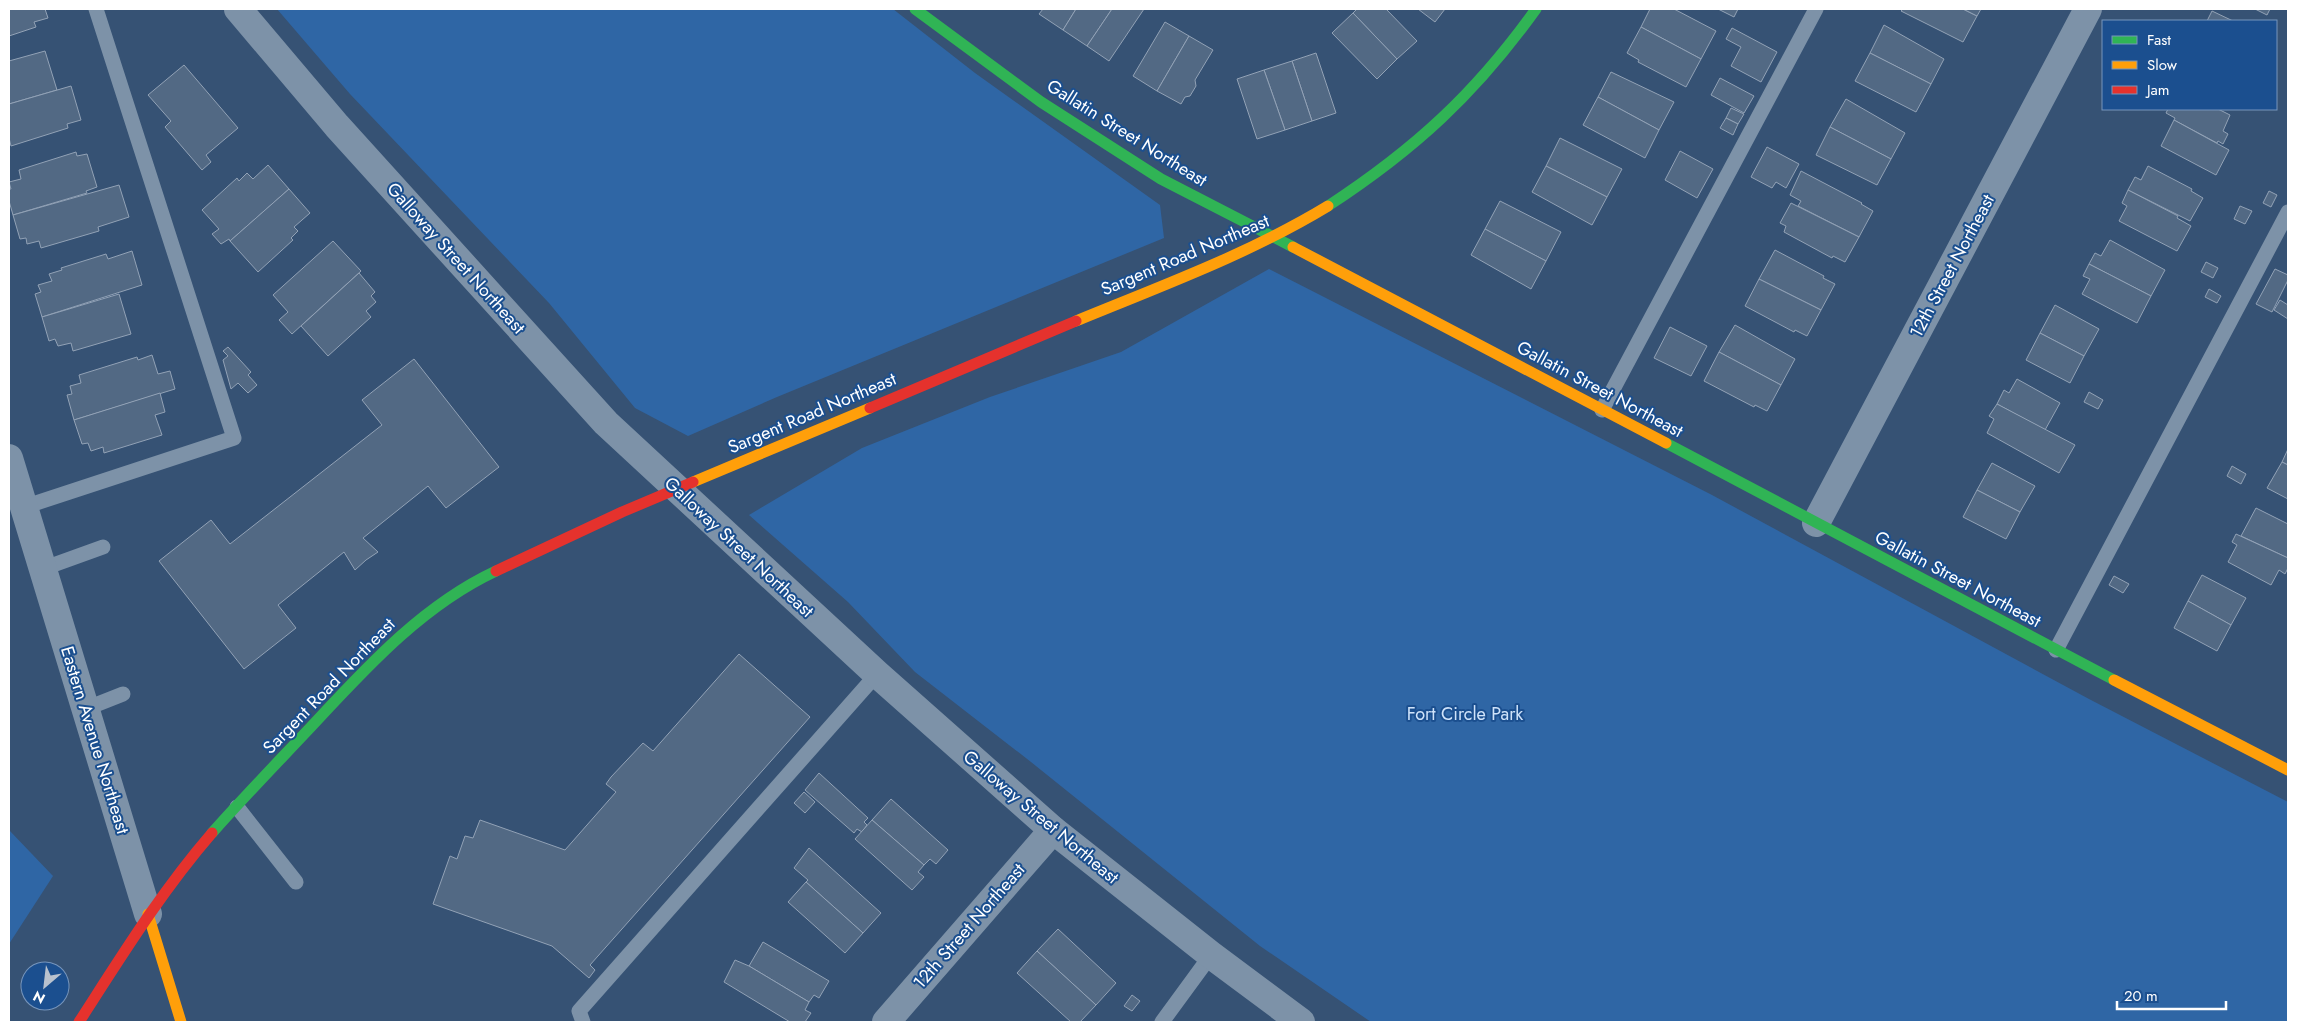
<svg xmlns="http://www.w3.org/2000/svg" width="2297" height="1031" font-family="Jost,sans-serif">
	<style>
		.green { fill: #2f66a5 }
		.building { fill: #526984; stroke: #92a2b6 }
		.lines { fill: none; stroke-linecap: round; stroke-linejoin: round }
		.lane { stroke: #7d92a8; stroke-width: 15 }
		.street { stroke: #7d92a8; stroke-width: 28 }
		.fast { stroke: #30b455; stroke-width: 11 }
		.slow { stroke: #ff9f0a; stroke-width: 11 }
		.jam { stroke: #e5322d; stroke-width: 11 }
		.labels { text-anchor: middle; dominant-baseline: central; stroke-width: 4; stroke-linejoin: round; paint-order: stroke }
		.street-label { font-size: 18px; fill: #fff; stroke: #1b4f8f }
		.park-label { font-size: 18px; fill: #cfe3fa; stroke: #1b4f8f }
	</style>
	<rect width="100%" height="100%" fill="#365274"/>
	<!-- green -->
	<g class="green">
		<path d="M 277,9 L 893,9 L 975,73 L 1160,205 L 1164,238 L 777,397 L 688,436 L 635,408 L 549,303 L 350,94 Z"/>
		<path d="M 1269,269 L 1712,495 L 2089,699 L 2288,802 L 2288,1022 L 1371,1022 L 1260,946 L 1031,762 L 915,672 L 848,602 L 749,515 L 862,448 L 990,397 L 1121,352 Z"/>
		<path d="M 9,830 L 53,876 L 9,944 Z"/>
	</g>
	<!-- building -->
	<g class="building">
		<path d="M 9,9 L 45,9 L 48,18 L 34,22 L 36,27 L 9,36 Z"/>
		<path d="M 1043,9 L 1076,9 L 1063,30 L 1039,14 Z"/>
		<path d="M 1076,9 L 1112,9 L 1087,46 L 1063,30 Z"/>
		<path d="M 1112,9 L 1144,9 L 1109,61 L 1087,46 Z"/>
		<path d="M 1357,9 L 1386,9 L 1417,41 L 1397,59 L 1353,13 Z"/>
		<path d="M 1418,9 L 1445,9 L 1435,22 Z"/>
		<path d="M 1650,9 L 1674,9 L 1716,31 L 1701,59 L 1641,27 Z"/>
		<path d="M 1718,9 L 1738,9 L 1734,17 Z"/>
		<path d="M 1903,9 L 1963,9 L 1977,16 L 1963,42 L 1901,11 Z"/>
		<path d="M 1963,9 L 1981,9 L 1977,16 Z"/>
		<path d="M 2255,9 L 2270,9 L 2267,15 Z"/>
		<path d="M 2212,11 L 2233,21 L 2207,21 Z"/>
		<path d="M 1353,13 L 1397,59 L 1377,79 L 1332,33 Z"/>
		<path d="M 1165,22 L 1189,36 L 1157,91 L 1133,76 Z"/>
		<path d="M 1884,25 L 1944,59 L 1931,84 L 1870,53 Z"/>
		<path d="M 1641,27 L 1701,59 L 1686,87 L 1638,62 L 1639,60 L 1627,53 Z"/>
		<path d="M 1732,28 L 1777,52 L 1761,82 L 1731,66 L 1741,47 L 1726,39 Z"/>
		<path d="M 1189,36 L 1213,50 L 1195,80 L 1196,86 L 1190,96 L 1185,97 L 1181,104 L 1157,91 Z"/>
		<path d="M 45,51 L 57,90 L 9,104 L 9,61 Z"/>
		<path d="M 1316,53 L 1336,113 L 1312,121 L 1292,61 Z"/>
		<path d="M 1870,53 L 1931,84 L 1916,112 L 1855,81 Z"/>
		<path d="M 1292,61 L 1312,121 L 1285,130 L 1264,70 Z"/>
		<path d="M 184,65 L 238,128 L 206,155 L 211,162 L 202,170 L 165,127 L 171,121 L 148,95 Z"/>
		<path d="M 1264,70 L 1285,130 L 1257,139 L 1237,79 Z"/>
		<path d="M 1611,72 L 1674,102 L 1659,130 L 1598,97 Z"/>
		<path d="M 1720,78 L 1754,96 L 1744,113 L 1711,95 Z"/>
		<path d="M 71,86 L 81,120 L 67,124 L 68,128 L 11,146 L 9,138 L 9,104 Z"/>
		<path d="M 1598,97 L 1659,130 L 1645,158 L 1583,125 Z"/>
		<path d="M 1846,99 L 1905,133 L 1891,159 L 1830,127 Z"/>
		<path d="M 1731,108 L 1744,114 L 1738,124 L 1726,118 Z"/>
		<path d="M 2168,109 L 2218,109 L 2230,115 L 2223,131 L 2228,134 L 2223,144 L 2218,141 L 2217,143 L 2174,120 L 2175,118 L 2166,113 Z"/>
		<path d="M 1726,118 L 1738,124 L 1733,135 L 1720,128 Z"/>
		<path d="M 2174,120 L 2229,150 L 2216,175 L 2161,146 Z"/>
		<path d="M 1830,127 L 1891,159 L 1877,185 L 1816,155 Z"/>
		<path d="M 1560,138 L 1622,169 L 1607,197 L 1546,166 Z"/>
		<path d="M 1767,147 L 1799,164 L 1786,188 L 1776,182 L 1772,188 L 1751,177 Z"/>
		<path d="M 1680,151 L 1713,169 L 1697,198 L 1665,180 Z"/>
		<path d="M 76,152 L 77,156 L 87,154 L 97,187 L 86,191 L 87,193 L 13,215 L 9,201 L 9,189 L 11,189 L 9,182 L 21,179 L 19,170 Z"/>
		<path d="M 268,165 L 289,189 L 230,241 L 229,239 L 221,244 L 212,234 L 219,229 L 202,210 L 237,178 L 239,181 L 247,173 L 253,179 Z"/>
		<path d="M 1546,166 L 1607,197 L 1592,225 L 1532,192 Z"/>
		<path d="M 2148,166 L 2192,189 L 2191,191 L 2203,198 L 2190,221 L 2128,190 L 2135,177 L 2141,180 Z"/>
		<path d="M 1801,171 L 1862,203 L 1861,204 L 1873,211 L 1859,237 L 1798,206 L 1801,201 L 1790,195 Z"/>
		<path d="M 119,185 L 129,217 L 98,227 L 99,231 L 41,248 L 39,241 L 27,244 L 26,238 L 20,239 L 13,215 Z"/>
		<path d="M 289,189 L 310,213 L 294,227 L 298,231 L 291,238 L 293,240 L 258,272 L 230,241 Z"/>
		<path d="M 2128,190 L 2178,216 L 2177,218 L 2191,226 L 2177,251 L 2119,221 L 2127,206 L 2122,203 Z"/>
		<path d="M 2269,191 L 2277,195 L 2271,207 L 2263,203 Z"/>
		<path d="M 1500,201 L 1561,232 L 1546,261 L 1485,229 Z"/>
		<path d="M 1791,203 L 1859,237 L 1845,262 L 1833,256 L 1832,258 L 1784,232 L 1786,226 L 1780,223 Z"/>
		<path d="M 2240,206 L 2252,211 L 2245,224 L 2234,219 Z"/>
		<path d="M 1485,229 L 1546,261 L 1531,289 L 1471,255 Z"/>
		<path d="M 2110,240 L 2165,270 L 2151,296 L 2089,264 L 2095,253 L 2101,256 Z"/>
		<path d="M 333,241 L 361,271 L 292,334 L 279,320 L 288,312 L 273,295 Z"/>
		<path d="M 1775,250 L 1824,276 L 1823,278 L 1835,284 L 1821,310 L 1759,279 Z"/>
		<path d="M 132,251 L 142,285 L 42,317 L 35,294 L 41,292 L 38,285 L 52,281 L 49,274 L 62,270 L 61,268 L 106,254 L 108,259 Z"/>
		<path d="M 2206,262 L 2218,268 L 2213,278 L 2201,272 Z"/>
		<path d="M 2089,264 L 2151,296 L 2137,323 L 2082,294 L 2090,279 L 2083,276 Z"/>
		<path d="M 2275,269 L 2288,275 L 2288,280 L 2272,312 L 2256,304 Z"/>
		<path d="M 359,273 L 375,292 L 371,296 L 376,302 L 366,311 L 371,317 L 328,356 L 301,326 Z"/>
		<path d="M 1759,279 L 1821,310 L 1807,336 L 1795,330 L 1794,332 L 1745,306 Z"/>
		<path d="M 2209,289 L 2221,296 L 2217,303 L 2205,297 Z"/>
		<path d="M 119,294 L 131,334 L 73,351 L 71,343 L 58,346 L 55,339 L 49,341 L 42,317 Z"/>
		<path d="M 2280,300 L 2288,305 L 2288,319 L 2274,310 Z"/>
		<path d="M 2055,305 L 2099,329 L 2084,356 L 2040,333 Z"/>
		<path d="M 1735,325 L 1795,359 L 1781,385 L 1719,352 Z"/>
		<path d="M 1670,327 L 1707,346 L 1691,376 L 1654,358 Z"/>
		<path d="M 2040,333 L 2084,356 L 2070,383 L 2026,360 Z"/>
		<path d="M 228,347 L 251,372 L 248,375 L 257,385 L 248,393 L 238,383 L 231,389 L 223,360 L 228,356 L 223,351 Z"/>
		<path d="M 1719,352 L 1781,385 L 1767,411 L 1755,405 L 1754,407 L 1704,381 Z"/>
		<path d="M 152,355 L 158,374 L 170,371 L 175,389 L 74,420 L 67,395 L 72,394 L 70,386 L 81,383 L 79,375 L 137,357 L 138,360 Z"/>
		<path d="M 414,359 L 499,467 L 446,508 L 428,486 L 363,538 L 378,552 L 366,560 L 355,570 L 344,552 L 278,605 L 296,628 L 244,669 L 159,561 L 211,520 L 230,544 L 382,425 L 362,400 Z"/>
		<path d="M 2017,379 L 2060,403 L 2045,430 L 1997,404 L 2004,390 L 2009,393 Z"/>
		<path d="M 2089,392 L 2103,400 L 2098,409 L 2084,402 Z"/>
		<path d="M 160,393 L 165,412 L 155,415 L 162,435 L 104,453 L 103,447 L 91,451 L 88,443 L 82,444 L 74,420 Z"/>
		<path d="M 1997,404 L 2075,445 L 2059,473 L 1987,433 L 1994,419 L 1989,416 Z"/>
		<path d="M 2288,449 L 2288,465 L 2282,462 Z"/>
		<path d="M 2282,462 L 2288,465 L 2288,499 L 2267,488 Z"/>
		<path d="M 1992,463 L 2035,486 L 2020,512 L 1977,490 Z"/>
		<path d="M 2232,466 L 2246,474 L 2241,484 L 2227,476 Z"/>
		<path d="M 1977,490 L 2020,512 L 2006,539 L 1963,517 Z"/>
		<path d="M 2256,508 L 2288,524 L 2288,558 L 2241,536 Z"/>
		<path d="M 2236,534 L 2288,558 L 2288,568 L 2285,574 L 2279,570 L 2271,585 L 2228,562 L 2237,545 L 2232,542 Z"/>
		<path d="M 2202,575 L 2246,598 L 2231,625 L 2188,601 Z"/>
		<path d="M 2114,576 L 2129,584 L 2123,593 L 2109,585 Z"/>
		<path d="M 2188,601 L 2231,625 L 2217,651 L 2174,628 Z"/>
		<path d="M 739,654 L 810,717 L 590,965 L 595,970 L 589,978 L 552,946 L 433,904 L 450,856 L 457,859 L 465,836 L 473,838 L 480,820 L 565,850 L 616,792 L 606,784 L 611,777 L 643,743 L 653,751 Z"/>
		<path d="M 819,773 L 868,818 L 864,822 L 867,825 L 862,832 L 857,829 L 854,833 L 805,790 Z"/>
		<path d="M 804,792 L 815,802 L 805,813 L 794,803 Z"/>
		<path d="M 891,799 L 948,850 L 936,864 L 930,859 L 924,865 L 872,820 Z"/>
		<path d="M 872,820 L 924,865 L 918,872 L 924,877 L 912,890 L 855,839 Z"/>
		<path d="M 809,848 L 881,913 L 863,933 L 806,882 L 808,880 L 794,868 Z"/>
		<path d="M 806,882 L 863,933 L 845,953 L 788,902 Z"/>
		<path d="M 1058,929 L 1116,983 L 1096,1005 L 1037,951 Z"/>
		<path d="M 763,942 L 829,981 L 819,998 L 814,995 L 809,1002 L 749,966 Z"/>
		<path d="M 1037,951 L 1096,1005 L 1080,1022 L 1071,1022 L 1017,973 Z"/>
		<path d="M 735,960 L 749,966 L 809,1002 L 805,1010 L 811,1013 L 805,1022 L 790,1022 L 724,982 Z"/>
		<path d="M 1132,995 L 1140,1001 L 1132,1011 L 1124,1006 Z"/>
	</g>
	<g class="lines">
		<!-- lane -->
		<g class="lane">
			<path d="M 1602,410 L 1816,9"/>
			<path d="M 24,507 L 234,438 L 96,9"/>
			<path d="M 42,569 L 103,547"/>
			<path d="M 2056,650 L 2288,212"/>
			<path d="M 85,709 L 123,694"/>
			<path d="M 237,807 L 296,882"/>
			<path d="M 583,1022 L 579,1011 L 877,674"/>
			<path d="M 1162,1022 L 1211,955"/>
		</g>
		<!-- street -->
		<g class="street">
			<path d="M 238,9 L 337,126 L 606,423 L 877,674 L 1053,830 L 1211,955 L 1301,1022"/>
			<path d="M 9,458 L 148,914"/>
			<path d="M 1816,523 L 2088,9"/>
			<path d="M 886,1022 L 1053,830"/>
		</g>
		<!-- fast -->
		<g class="fast">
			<path d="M 915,9 L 1041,102 L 1161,179 L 1293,247"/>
			<path d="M 1328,206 C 1415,149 1475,94 1536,9"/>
			<path d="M 1666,443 L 2114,680"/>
			<path d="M 212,833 C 243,798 276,764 308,730 C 364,670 421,606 496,571"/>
		</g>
		<!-- slow -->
		<g class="slow">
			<path d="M 1293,247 L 1666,443"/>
			<path d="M 1076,321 C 1161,286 1249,254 1328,206"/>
			<path d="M 693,482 L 870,408"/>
			<path d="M 2114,680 L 2288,770"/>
			<path d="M 148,914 L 181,1022"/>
		</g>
		<!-- jam -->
		<g class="jam">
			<path d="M 870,408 L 1076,321"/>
			<path d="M 496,571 L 622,512 L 693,482"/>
			<path d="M 79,1022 C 121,957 161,892 212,833"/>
		</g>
	</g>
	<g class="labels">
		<!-- street labels -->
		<g class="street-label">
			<text transform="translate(1127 133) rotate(32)">Gallatin Street Northeast</text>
			<text transform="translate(1185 255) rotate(-23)">Sargent Road Northeast</text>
			<text transform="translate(456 258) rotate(48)">Galloway Street Northeast</text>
			<text transform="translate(1952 266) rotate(-62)">12th Street Northeast</text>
			<text transform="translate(1600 389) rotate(28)">Gallatin Street Northeast</text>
			<text transform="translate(812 413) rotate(-23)">Sargent Road Northeast</text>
			<text transform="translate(739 547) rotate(43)">Galloway Street Northeast</text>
			<text transform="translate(1958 579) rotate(28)">Gallatin Street Northeast</text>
			<text transform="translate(329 686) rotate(-46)">Sargent Road Northeast</text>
			<text transform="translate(95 740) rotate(73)">Eastern Avenue Northeast</text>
			<text transform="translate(1041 817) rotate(40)">Galloway Street Northeast</text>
			<text transform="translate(969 926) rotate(-49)">12th Street Northeast</text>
		</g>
		<!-- park labels -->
		<g class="park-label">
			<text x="1465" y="714">Fort Circle Park</text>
		</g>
	</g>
	<!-- border -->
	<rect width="2297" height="1031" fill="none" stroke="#ffffff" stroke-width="20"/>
	<!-- legend -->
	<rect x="2102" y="20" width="175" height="90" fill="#1b4f8f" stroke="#7695bc"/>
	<rect x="2112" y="36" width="25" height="8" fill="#30b455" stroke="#7695bc"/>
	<text x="2147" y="45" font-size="15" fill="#ffffff">Fast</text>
	<rect x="2112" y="61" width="25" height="8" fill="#ff9f0a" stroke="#7695bc"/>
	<text x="2147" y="70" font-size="15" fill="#ffffff">Slow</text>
	<rect x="2112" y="86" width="25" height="8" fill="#e5322d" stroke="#7695bc"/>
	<text x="2147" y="95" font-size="15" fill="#ffffff">Jam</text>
	<!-- north arrow -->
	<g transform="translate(45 986) rotate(208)"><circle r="24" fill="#1b4f8f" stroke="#7695bc"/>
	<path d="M0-4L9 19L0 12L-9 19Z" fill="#b9c2ce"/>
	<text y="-8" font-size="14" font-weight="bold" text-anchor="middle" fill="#ffffff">N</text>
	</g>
	<!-- scale -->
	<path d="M2117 1001v8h109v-8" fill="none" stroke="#ffffff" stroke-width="2.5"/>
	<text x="2124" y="1001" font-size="15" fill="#ffffff" stroke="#1b4f8f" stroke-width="4" paint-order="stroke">20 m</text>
</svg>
